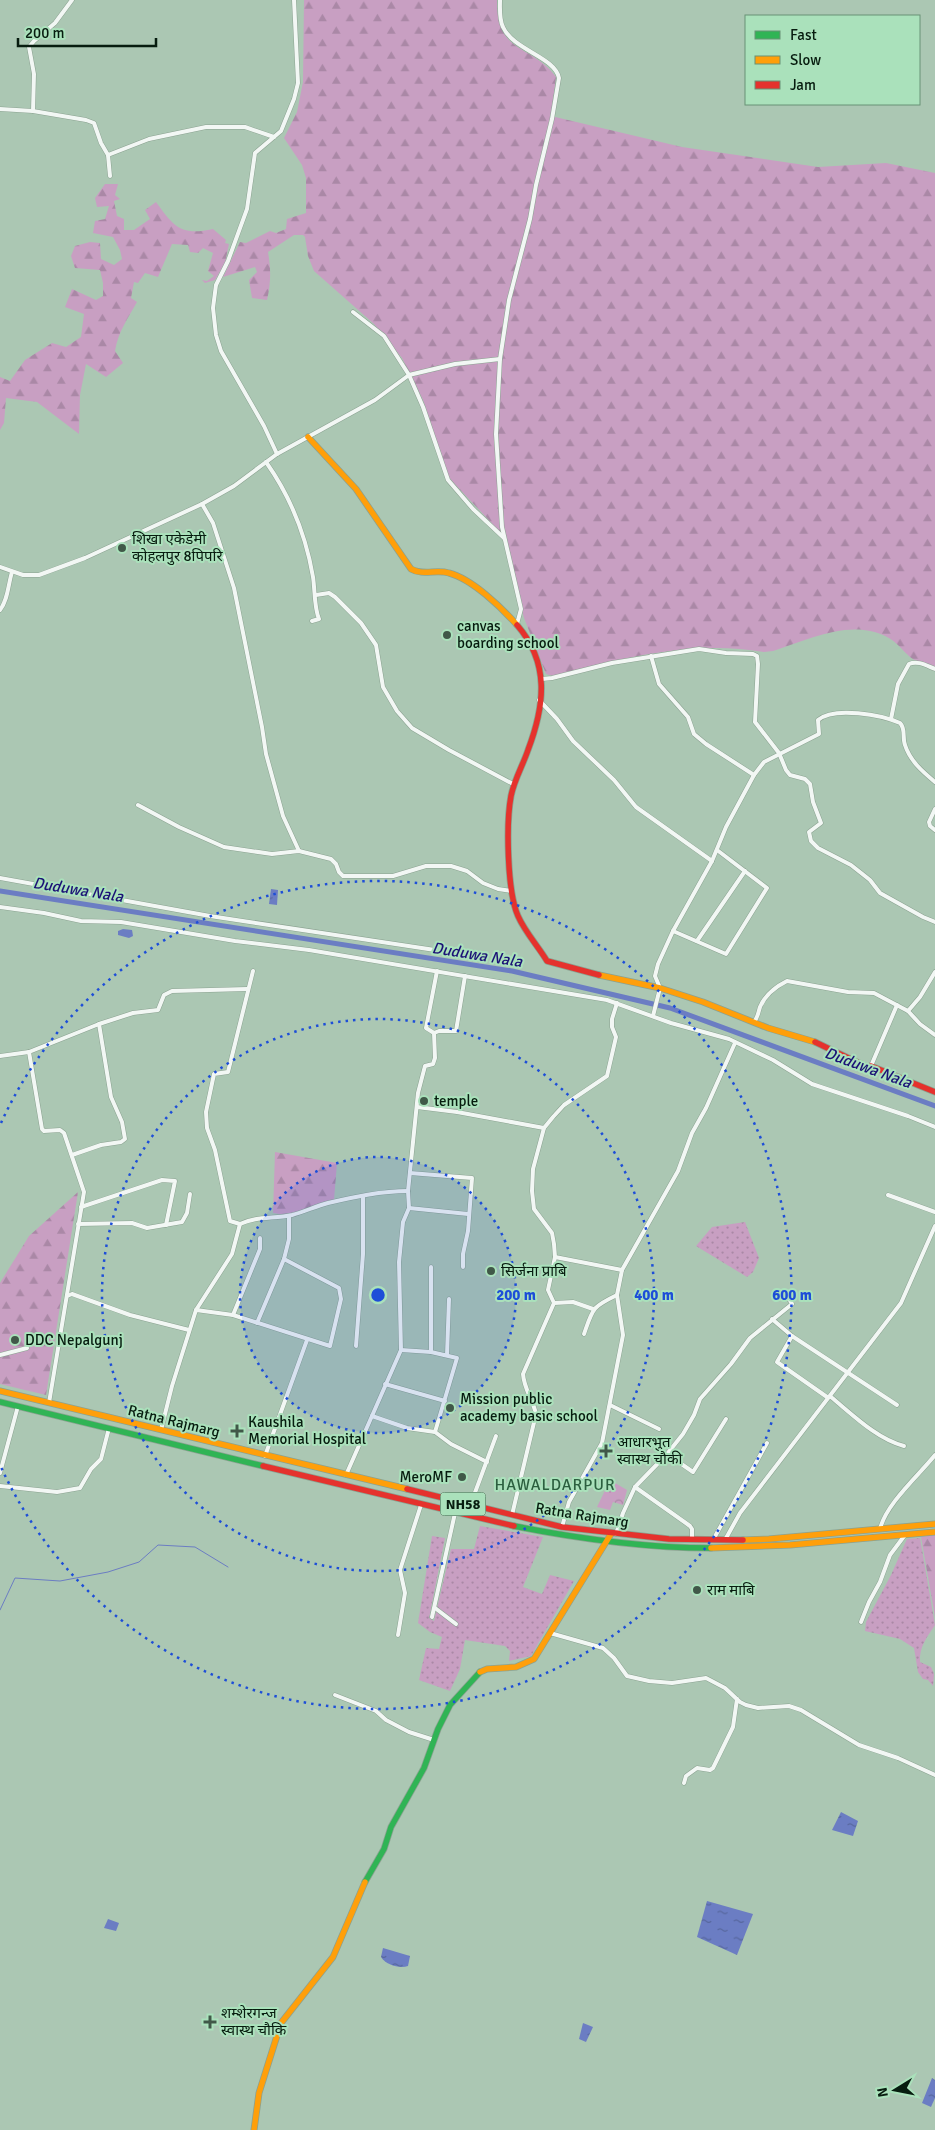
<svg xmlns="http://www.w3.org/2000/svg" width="935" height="2130" font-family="Signika,'Noto Sans Devanagari',sans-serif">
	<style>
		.grass { fill: url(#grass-dots) }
		.forest { fill: url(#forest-firs) }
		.park { fill: url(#park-crowns) }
		.water { fill: url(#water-ripples) }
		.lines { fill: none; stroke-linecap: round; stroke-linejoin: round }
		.stream { stroke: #6b7dc3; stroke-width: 1 }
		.canal { stroke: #6b7dc3; stroke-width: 5 }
		.street-casing { stroke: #8ba291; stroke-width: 5 }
		.fast-casing { stroke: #8ba291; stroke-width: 7 }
		.slow-casing { stroke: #8ba291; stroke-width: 7 }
		.jam-casing { stroke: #8ba291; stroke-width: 7 }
		.street { stroke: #f2f7f4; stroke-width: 4 }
		.fast { stroke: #30b455; stroke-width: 5.5 }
		.slow { stroke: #ff9f0a; stroke-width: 5.5 }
		.jam { stroke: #e5322d; stroke-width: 5.5 }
		.ring { fill: none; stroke: #1d4ed8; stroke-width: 2.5; stroke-dasharray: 2.5 5 }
		.poi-dot { fill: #405848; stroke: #aae1bb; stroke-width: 2 }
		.labels { text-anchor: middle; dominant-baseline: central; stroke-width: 4; stroke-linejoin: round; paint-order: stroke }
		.shield { fill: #aae1bb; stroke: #385743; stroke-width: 1 }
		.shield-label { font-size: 14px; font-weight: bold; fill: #071c0f }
		.poi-label { font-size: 15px; fill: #071c0f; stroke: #aae1bb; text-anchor: start }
		.street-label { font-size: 15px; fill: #071c0f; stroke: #aae1bb }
		.water-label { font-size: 16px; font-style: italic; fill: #1b1276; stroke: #aae1bb }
		.neighbourhood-label { font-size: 16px; letter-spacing: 1px; fill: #2c5f3f; stroke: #aae1bb }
		.centre { fill: #1d4ed8; stroke: #aae1bb; stroke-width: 2.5 }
		.ring-label { font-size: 15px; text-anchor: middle; font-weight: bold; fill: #1d4ed8; stroke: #aae1bb; stroke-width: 4; stroke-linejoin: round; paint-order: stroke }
	</style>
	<defs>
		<pattern id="grass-dots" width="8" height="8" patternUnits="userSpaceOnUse" patternTransform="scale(1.25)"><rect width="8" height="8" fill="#c89fc2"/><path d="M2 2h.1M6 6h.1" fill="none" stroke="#aa88a6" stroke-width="1.8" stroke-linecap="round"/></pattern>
		<pattern id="forest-firs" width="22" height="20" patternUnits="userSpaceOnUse" patternTransform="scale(1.25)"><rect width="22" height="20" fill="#c89fc2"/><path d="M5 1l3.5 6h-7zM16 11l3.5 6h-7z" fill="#aa88a6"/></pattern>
		<pattern id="park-crowns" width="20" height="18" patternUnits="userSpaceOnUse" patternTransform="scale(1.25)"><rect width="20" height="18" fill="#c89fc2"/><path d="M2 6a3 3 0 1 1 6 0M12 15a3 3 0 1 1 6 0" fill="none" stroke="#aa88a6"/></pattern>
		<pattern id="water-ripples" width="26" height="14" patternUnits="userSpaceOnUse" patternTransform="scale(1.25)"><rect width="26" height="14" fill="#6b7dc3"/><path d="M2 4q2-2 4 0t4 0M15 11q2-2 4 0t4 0" fill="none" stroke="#56669d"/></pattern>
	</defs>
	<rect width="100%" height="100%" fill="#abc7b3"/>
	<!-- grass -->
	<g class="grass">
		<path d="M 745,1222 L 759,1258 L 753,1272 L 747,1277 L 696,1246 L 712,1227 Z"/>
		<path d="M 480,1526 L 543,1537 L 523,1587 L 542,1594 L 550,1575 L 574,1581 L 531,1656 L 509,1661 L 510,1651 L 505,1646 L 465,1640 L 460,1669 L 450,1691 L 419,1680 L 426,1648 L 439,1649 L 442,1637 L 430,1632 L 418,1623 L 432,1536 L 445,1538 L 429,1618 L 434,1621 L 451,1549 L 474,1549 Z"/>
		<path d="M 920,1538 L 935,1625 C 927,1637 919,1647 920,1662 L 931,1667 L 934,1674 L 933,1686 L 928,1680 L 923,1679 L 918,1672 L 914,1648 L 900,1639 L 865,1631 L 866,1622 L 891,1575 L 907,1539 Z"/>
	</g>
	<!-- forest -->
	<g class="forest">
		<path d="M 304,0 L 497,0 C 497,56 531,43 556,77 L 551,116 L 682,147 L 818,167 L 886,163 L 935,173 L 935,667 C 927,664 916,662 910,657 C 902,650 897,642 887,637 C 851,618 808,640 773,651 L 764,652 C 690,640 625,658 553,676 L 546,674 L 524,618 L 502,534 L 449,478 L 423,400 L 402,358 L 374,324 L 314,271 L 308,256 L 305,237 L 303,235 L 294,235 L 268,252 C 271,269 271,283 267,300 L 252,298 L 249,280 L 257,272 L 255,267 L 223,277 L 240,242 L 246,243 L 270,231 L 276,233 L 286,229 L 287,219 L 306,213 L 306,178 L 302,165 L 284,138 L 297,112 L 303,82 Z"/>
		<path d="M 105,184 L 118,184 L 115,195 L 120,199 L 114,201 L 117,216 L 124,219 L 124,230 L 134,230 L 150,219 L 145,210 L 156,202 C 174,227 181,236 213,229 L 226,240 L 225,243 L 229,244 L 225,263 L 215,280 L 205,283 L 202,280 L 207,281 L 214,276 L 208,271 L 213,253 L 203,248 L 198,253 L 190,252 L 188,245 L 172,244 L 158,277 L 145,273 L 138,283 L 134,282 L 131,298 L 137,302 C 128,318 118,332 115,351 L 123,363 L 106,377 L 86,364 L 80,395 L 79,434 L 37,402 L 6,398 L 4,423 L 0,430 L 0,377 L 10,381 L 25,360 L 52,343 L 66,347 L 81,337 L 84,314 L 65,307 L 72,289 L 96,300 L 103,296 L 103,283 L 100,270 L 75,268 L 71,256 L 75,246 L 90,242 L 100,243 L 101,259 L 114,265 L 122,259 L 120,250 L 113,237 L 93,233 L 95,221 L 105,219 L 109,206 L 97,207 L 95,198 Z"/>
		<path d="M 275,1152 L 337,1163 L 334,1200 L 286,1215 L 273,1213 Z"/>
		<path d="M 78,1192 L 46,1395 L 0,1384 L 0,1283 L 29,1236 Z"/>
		<path d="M 935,1535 L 935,1617 L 921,1537 Z"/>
	</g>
	<!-- park -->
	<path class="park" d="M 610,1480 L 627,1490 L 623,1505 L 613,1502 L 610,1510 L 597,1507 Z"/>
	<!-- water -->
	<g class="water">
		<path d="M 271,889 L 278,890 L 277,905 L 269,904 Z"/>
		<path d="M 123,929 L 132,930 L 133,936 L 129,938 L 118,935 L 118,931 Z"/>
		<path d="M 841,1812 L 858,1821 L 853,1836 L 832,1830 Z"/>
		<path d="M 707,1901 L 753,1914 L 737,1955 L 697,1937 Z"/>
		<path d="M 108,1919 L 119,1923 L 116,1931 L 104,1928 Z"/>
		<path d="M 383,1948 L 410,1956 L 408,1966 C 400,1969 386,1965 381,1957 Z"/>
		<path d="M 583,2023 L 593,2027 L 586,2042 L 579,2039 Z"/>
		<path d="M 932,2078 L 935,2080 L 935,2098 L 931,2107 L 922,2103 Z"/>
	</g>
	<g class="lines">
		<!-- stream -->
		<path class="stream" d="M 0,1610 L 15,1578 L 60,1581 L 108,1572 L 139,1562 L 158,1545 L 195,1547 L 228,1567"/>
		<!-- canal -->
		<path class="canal" d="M 0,891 L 512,971 L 670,1008 L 935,1106"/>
		<defs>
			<g id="street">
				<path d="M 500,0 C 500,9 499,19 503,27 C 513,50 555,57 559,78 L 552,119 L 536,185 L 530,219 L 509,300 L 500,359 L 496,434 L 502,527 L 521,609 L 517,624"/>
				<path d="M 0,109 L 33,111 L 86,120 L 94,123 L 101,143 L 108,155 L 110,176"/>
				<path d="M 33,111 L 34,74 L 29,47 L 34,41 L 55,23 L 72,0"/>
				<path d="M 108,155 L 149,139 L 206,127 L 245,127 L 274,137"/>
				<path d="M 353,312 L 384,336 L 409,375 L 423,407 L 448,480 L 473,509 L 504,538"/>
				<path d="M 277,454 L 264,426 L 221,351 L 216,335 L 213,308 L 216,285 L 228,261 L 247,209 L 255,153 L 281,131 L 294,99 L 298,83 L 294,0"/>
				<path d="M 266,462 C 290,496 306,536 313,577 C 315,590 314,607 319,619 L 312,621"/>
				<path d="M 202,504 L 213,523 L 234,588 L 262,727 L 266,754 L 283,816 L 299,851"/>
				<path d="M 0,567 L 23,575 L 39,575 L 85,558 L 202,504 L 234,486 L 277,454 L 375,400 L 409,375 L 455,364 L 500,359"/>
				<path d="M 316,595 L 329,593 L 335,597 L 361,623 L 376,645 L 383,687 L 397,711 L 412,728 L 449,750 L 513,784"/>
				<path d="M 0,610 C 8,600 8,585 12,572"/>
				<path d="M 651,656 L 659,684 L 688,717 L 694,734 L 706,744 L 754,775"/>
				<path d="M 542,679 L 552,678 L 612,663 L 699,649 L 726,653 L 753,654 L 757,656 L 758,664 L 755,722 L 779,753 L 786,770 L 790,775 L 805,779 L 810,784 L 813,802 L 821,823 L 809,832 L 811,841 L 818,848 L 851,865 L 870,880 L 880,893 L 923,917 L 935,922"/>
				<path d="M 539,700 L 557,719 L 573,741 L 614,780 L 636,807 L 712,861"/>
				<path d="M 891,719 L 898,684 L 909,664 C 918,660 927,666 935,669"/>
				<path d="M 138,805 L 179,827 L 224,847 L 272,854 L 299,851 L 331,859 L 336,864 L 339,872 L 343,876 L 393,876 L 426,866 L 451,866 L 467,871 L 483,883 L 498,889 L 512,891"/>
				<path d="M 935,809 L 929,822 L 930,826 L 935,830"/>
				<path d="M 0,878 L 210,916 L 435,950"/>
				<path d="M 0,907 L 44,913 L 81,921 L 121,922 L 235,941 L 309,950 L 607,1000 L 671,1023 L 729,1039 L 773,1060 L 812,1084 L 908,1116 L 935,1127"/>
				<path d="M 673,931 L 726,954 L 767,888 L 717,850"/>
				<path d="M 697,941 L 745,871"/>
				<path d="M 935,972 L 920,997 L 908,1011 L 920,1024 L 935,1035"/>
				<path d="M 653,1016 L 660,988 L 655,976 L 658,964 L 673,931 L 712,861 L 726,827 L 754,775 L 764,762 L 819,734 L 818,720 C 834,706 882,715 900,723 C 906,729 902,737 905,745 C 910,761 923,772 935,782"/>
				<path d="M 754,1022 C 758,1017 758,1013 760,1007 C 765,995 777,986 787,981 L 848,992 L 874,993 L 908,1011"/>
				<path d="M 99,1024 L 133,1013 L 158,1010 L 164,995 L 172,991 L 247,989"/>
				<path d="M 434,1033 L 426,1028 L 437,971"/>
				<path d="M 29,1052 L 42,1129 L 44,1131 L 60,1130 L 64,1133 L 84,1192 L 49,1403"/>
				<path d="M 0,1056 L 29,1052 L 99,1024 L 111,1097 L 122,1122 L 125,1139 L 121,1142 L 101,1145 L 72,1155"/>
				<path d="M 871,1066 L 897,1005"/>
				<path d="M 417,1107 L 457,1112 L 544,1128"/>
				<path d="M 410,1173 L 472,1178 L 468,1231 L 463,1254 L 463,1267"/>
				<path d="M 888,1195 L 935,1212"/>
				<path d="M 81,1207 L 162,1180 L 175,1181 L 166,1225"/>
				<path d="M 409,1208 L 468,1214"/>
				<path d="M 78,1224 L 132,1223 L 147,1228 L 182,1222 L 187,1213 L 190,1194"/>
				<path d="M 240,1224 L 230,1221 L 215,1150 L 207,1128 L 206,1112 L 214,1074 L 228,1072 L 253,971"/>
				<path d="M 555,1257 L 622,1270"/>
				<path d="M 284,1259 L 339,1288 L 341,1299 L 330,1346 L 233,1315 L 196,1310 L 232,1254 L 240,1224 C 256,1216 274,1219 292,1215 C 304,1212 316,1206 328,1203 C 354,1197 381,1191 408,1191"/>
				<path d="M 431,1267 L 431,1352"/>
				<path d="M 67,1296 L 72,1294 L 130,1315 L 189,1330"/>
				<path d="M 554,1303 L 573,1302 L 593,1309"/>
				<path d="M 233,1315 L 260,1249 L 260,1238"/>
				<path d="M 772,1319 L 792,1336"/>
				<path d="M 257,1323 L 284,1259 L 289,1239 L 289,1216"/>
				<path d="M 584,1334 C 593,1308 592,1307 617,1295"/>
				<path d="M 356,1346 L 363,1254 L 363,1196"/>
				<path d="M 401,1350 L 431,1352 L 457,1358 L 435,1432"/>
				<path d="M 0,1355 L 27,1348"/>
				<path d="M 447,1355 L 449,1299"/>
				<path d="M 385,1384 L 445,1401"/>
				<path d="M 610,1405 L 659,1429"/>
				<path d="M 897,1405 L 792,1336 L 777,1362 L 827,1397 L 831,1397 C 853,1415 877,1439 904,1446"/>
				<path d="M 372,1416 L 407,1428 L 435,1432 L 451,1444 L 487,1462"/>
				<path d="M 161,1430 L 172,1386 L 196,1310"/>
				<path d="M 667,1454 L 693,1472 L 726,1419"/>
				<path d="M 265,1456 L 307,1340"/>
				<path d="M 0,1473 L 18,1406"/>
				<path d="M 346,1475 L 401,1350 L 399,1262 L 403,1222 L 409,1208 L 408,1191 L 418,1093 L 425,1066 L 433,1064 L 435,1058 L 434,1033 L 439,1031 L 456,1031 L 465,976"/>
				<path d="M 0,1486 L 57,1492 L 80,1488 L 91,1469 L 101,1459 L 109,1428"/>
				<path d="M 635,1487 L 690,1526 L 692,1529 L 692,1539"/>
				<path d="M 470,1506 L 496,1436"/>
				<path d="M 512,1515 L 536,1414 C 533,1400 524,1389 523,1374 L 554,1303 L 548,1290 L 555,1257 L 554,1244 L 552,1233 L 534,1209 L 532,1191 L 533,1169 L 544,1128 L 553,1117 L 564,1105 L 607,1076 L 616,1037 L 612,1027 L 612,1019 L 617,1003"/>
				<path d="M 562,1527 L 569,1502 L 602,1443 L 623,1335 L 617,1295 L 622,1270 L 678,1171 L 692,1133 L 706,1108 L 735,1043"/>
				<path d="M 880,1529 C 886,1504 918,1476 935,1455"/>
				<path d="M 616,1534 L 623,1513 L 635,1487 L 667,1454 L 683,1434 L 694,1415 L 700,1399 L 731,1364 L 750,1338 L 792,1304 L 790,1300 L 780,1294"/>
				<path d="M 713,1540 L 767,1443"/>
				<path d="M 725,1540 L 740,1513 L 901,1303 L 935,1226"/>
				<path d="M 435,1608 L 456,1624"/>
				<path d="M 432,1617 L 455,1513"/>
				<path d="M 861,1622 L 869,1602 L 880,1582 L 890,1555 L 905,1535"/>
				<path d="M 550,1633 L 603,1648 L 614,1658 L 627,1676 L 649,1681 L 672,1683 L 706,1678 L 725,1688 L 740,1702 L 746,1705 L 758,1708 L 789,1706 L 801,1710 L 859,1745 L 898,1758 L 935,1775"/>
				<path d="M 398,1635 L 405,1593 L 400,1570 L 421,1505"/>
				<path d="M 335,1695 L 376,1711 L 386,1720 L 409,1732 L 434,1740"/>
				<path d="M 684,1783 L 686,1776 L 697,1768 L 710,1770 L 713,1768 L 733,1727 L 737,1699"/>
			</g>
			<g id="fast">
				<path d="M 0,1402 L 263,1466"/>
				<path d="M 514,1526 C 580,1539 644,1548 711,1548"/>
				<path d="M 365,1882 L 384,1849 L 391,1827 L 424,1768 L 438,1729 L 450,1705 L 480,1672"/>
			</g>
			<g id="slow">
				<path d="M 308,437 L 356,489 L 411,569 C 423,576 436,569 449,573 C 472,579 501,607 517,625"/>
				<path d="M 599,975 L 660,988 L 703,1002 L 768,1028 L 815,1042"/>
				<path d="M 0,1391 L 407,1489"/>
				<path d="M 743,1540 L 769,1539 L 935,1524"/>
				<path d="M 711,1548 L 790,1545 L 935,1532"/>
				<path d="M 480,1672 L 487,1669 L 516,1667 L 534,1659 L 611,1534"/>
				<path d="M 254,2130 L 259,2093 L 281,2023 L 333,1957 L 365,1882"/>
			</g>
			<g id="jam">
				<path d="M 517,625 C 550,663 545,705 528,750 C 523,765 514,780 511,796 C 506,823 507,891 518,916 C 525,932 538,946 547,961 L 599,975"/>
				<path d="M 815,1042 L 867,1067 L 871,1066 L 935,1092"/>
				<path d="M 263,1466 L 514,1526"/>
				<path d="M 407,1489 L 562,1527 L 669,1539 L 743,1540"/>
			</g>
		</defs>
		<!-- street casing -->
		<use href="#street" class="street-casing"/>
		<!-- fast casing -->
		<use href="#fast" class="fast-casing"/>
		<!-- slow casing -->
		<use href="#slow" class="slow-casing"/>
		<!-- jam casing -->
		<use href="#jam" class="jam-casing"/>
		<!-- street -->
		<use href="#street" class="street"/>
		<!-- fast -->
		<use href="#fast" class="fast"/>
		<!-- slow -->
		<use href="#slow" class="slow"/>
		<!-- jam -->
		<use href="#jam" class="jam"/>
	</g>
	<!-- distance rings -->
	<circle cx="378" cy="1295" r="138" fill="#1d4ed8" fill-opacity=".12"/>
	<g class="ring">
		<circle cx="378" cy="1295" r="138"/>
		<circle cx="378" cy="1295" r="276"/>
		<path d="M1 1123A414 414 0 1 1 1 1467"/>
	</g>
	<!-- markers -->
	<g class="poi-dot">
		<circle cx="122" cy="548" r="5"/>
		<circle cx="447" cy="635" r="5"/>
		<circle cx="424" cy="1101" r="5"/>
		<circle cx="491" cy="1271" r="5"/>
		<circle cx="15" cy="1340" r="5"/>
		<circle cx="450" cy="1408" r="5"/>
		<path d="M234.5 1423.5h5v5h5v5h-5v5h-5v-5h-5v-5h5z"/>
		<path d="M603.5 1443.5h5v5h5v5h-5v5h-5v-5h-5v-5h5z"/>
		<circle cx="462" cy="1477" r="5"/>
		<circle cx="697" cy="1590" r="5"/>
		<path d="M207.5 2014.5h5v5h5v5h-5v5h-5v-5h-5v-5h5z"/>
	</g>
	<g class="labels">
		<!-- shield labels -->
		<rect class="shield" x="440.5" y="1492.5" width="45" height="23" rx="4"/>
		<g class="shield-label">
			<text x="463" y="1504">NH58</text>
		</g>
		<!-- poi labels -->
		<g class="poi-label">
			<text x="132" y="539">शिखा एकेडेमी<tspan x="132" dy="17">कोहलपुर 8पिपरि</tspan></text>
			<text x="457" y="626">canvas<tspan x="457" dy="17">boarding school</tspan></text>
			<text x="434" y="1101">temple</text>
			<text x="501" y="1271">सिर्जना प्राबि</text>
			<text x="25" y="1340">DDC Nepalgunj</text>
			<text x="460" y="1399">Mission public<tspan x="460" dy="17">academy basic school</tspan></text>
			<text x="248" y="1422">Kaushila<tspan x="248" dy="17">Memorial Hospital</tspan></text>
			<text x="617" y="1442">आधारभुत<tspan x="617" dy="17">स्वास्थ चौकी</tspan></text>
			<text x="452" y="1477" text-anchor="end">MeroMF</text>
			<text x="707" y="1590">राम माबि</text>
			<text x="221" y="2013">शम्शेरगन्ज<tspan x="221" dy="17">स्वास्थ चौकि</tspan></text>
		</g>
		<!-- street labels -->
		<g class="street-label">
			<text transform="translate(174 1421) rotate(14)">Ratna Rajmarg</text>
			<text transform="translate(582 1515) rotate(9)">Ratna Rajmarg</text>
		</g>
		<!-- water labels -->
		<g class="water-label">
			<text transform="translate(78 890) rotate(9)">Duduwa Nala</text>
			<text transform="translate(477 955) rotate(9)">Duduwa Nala</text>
			<text transform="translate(868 1068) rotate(20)">Duduwa Nala</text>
		</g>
		<!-- neighbourhood labels -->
		<g class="neighbourhood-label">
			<text x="555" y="1485">HAWALDARPUR</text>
		</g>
	</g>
	<circle cx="378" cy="1295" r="8" class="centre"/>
	<g class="ring-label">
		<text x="516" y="1300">200 m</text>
		<text x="654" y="1300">400 m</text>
		<text x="792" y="1300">600 m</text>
	</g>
	<!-- legend -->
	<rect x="745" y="15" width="175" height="90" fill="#aae1bb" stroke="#699276"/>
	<rect x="755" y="31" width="25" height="8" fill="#30b455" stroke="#699276"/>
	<text x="790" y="40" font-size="15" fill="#071c0f">Fast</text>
	<rect x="755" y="56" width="25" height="8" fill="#ff9f0a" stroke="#699276"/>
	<text x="790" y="65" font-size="15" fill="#071c0f">Slow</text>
	<rect x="755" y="81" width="25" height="8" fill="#e5322d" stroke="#699276"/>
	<text x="790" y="90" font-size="15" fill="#071c0f">Jam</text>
	<!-- north arrow -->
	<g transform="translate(895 2090) rotate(260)" stroke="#aae1bb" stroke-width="4" paint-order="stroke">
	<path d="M0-4L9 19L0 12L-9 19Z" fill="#071c0f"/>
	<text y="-8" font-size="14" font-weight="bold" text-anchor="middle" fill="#071c0f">N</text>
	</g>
	<!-- scale -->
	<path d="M18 38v8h138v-8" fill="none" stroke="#071c0f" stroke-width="2.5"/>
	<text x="25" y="38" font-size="15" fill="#071c0f" stroke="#aae1bb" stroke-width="4" paint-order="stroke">200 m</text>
</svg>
